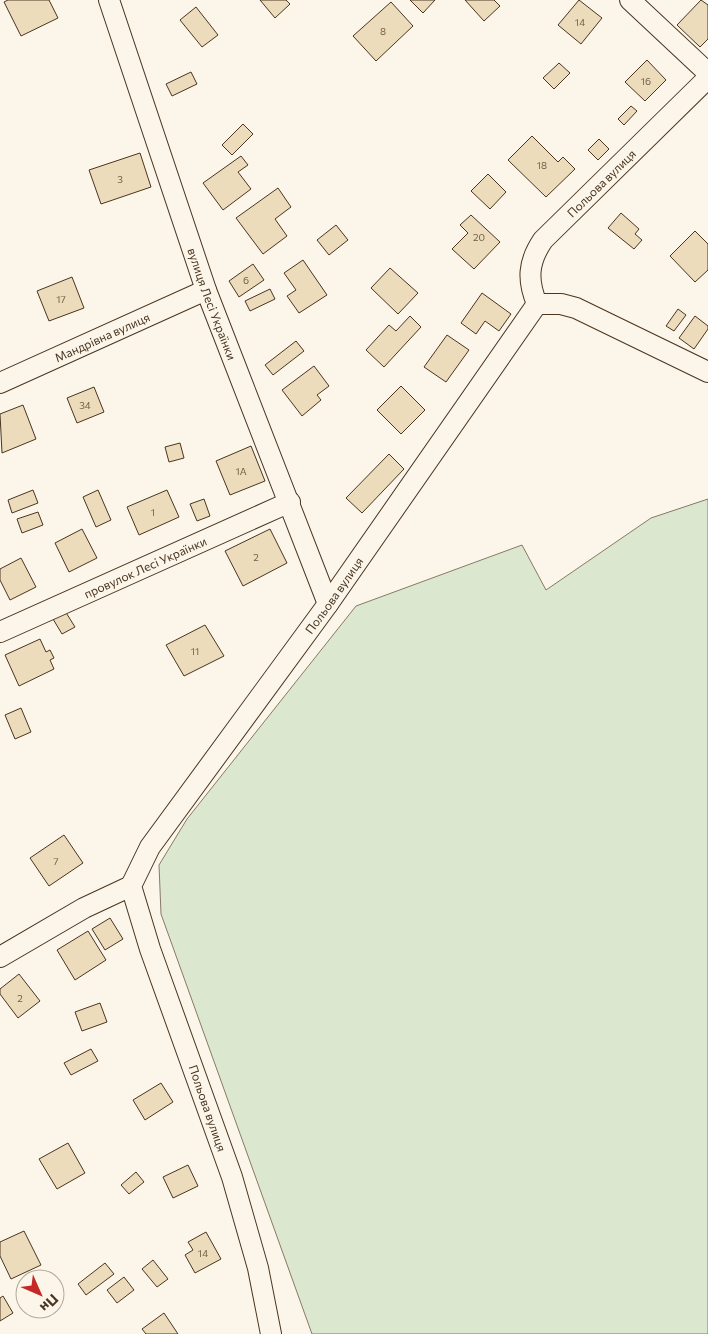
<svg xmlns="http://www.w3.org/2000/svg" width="708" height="1334" font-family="Commissioner,sans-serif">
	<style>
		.green { fill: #dce7d0; stroke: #887966 }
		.building { fill: #ecdcbc; stroke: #4a3520 }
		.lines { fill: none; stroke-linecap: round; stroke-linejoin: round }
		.street-casing { stroke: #4a3520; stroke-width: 22 }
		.street { stroke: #fbf6e9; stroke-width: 20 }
		.labels { text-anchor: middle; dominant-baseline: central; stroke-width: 4; stroke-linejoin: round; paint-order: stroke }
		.number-label { font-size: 10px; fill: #725f47 }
		.street-label { font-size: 12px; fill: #4a3520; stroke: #fbf6e9 }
	</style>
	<rect width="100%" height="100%" fill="#fbf6e9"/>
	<!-- green -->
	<path class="green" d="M 708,499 L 708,1334 L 312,1334 L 161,914 L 159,865 L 187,819 L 356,606 L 522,545 L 546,590 L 651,518 Z"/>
	<!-- building -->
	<g class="building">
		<path d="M 8,0 L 49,0 L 58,18 L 21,36 L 4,2 Z"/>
		<path d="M 260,0 L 286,0 L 290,4 L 275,18 Z"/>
		<path d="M 410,0 L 435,0 L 423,13 Z"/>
		<path d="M 465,0 L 494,0 L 500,6 L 484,21 Z"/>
		<path d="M 579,0 L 602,18 L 581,44 L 558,25 Z"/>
		<path d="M 701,0 L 708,5 L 708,39 L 700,47 L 677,25 Z"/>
		<path d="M 391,2 L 413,26 L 376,61 L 353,36 Z"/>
		<path d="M 196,7 L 218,35 L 202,47 L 180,20 Z"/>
		<path d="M 647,60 L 666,80 L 645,101 L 625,82 Z"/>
		<path d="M 559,63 L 570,73 L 554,89 L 543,78 Z"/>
		<path d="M 191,72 L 197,84 L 172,96 L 166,84 Z"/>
		<path d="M 631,106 L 637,111 L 624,125 L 618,119 Z"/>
		<path d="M 243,124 L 253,134 L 232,155 L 222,145 Z"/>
		<path d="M 532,136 L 558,162 L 563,157 L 575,169 L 546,197 L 508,160 Z"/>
		<path d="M 599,139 L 609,149 L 598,160 L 588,150 Z"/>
		<path d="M 140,153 L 151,187 L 101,204 L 89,170 Z"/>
		<path d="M 241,156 L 248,165 L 238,172 L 251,189 L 223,210 L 203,183 Z"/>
		<path d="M 488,174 L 506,192 L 490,209 L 471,191 Z"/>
		<path d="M 278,188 L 291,207 L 275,219 L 287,236 L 263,254 L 236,218 Z"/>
		<path d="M 621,213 L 639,229 L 635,234 L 642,240 L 634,249 L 608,228 Z"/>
		<path d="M 471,215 L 500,242 L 474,269 L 452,249 L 468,233 L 460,225 Z"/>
		<path d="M 336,225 L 348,240 L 329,255 L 317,240 Z"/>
		<path d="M 695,231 L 708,244 L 708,270 L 695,282 L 670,256 Z"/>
		<path d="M 303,260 L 327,295 L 299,313 L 287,296 L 296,290 L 284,273 Z"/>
		<path d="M 253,264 L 264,280 L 239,297 L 229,281 Z"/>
		<path d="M 390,268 L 418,293 L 398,314 L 371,288 Z"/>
		<path d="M 72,277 L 84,308 L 49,321 L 37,291 Z"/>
		<path d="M 270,289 L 275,299 L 250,311 L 245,301 Z"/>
		<path d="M 482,293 L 511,314 L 499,331 L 485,321 L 476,334 L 461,323 Z"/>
		<path d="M 678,309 L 686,315 L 674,331 L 666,326 Z"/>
		<path d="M 410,316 L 421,327 L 384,367 L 366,350 L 389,325 L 396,331 Z"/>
		<path d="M 695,316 L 708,326 L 708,329 L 694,349 L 679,338 Z"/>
		<path d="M 447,335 L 469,350 L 446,382 L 424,367 Z"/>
		<path d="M 296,341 L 304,351 L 273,375 L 265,365 Z"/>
		<path d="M 314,366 L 329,386 L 317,395 L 321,400 L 302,416 L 282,390 Z"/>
		<path d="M 401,386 L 425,410 L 401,434 L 377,410 Z"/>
		<path d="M 94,387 L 104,412 L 77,423 L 67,398 Z"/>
		<path d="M 23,405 L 36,439 L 2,453 L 0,414 Z"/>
		<path d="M 180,443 L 184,458 L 169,462 L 165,447 Z"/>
		<path d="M 251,446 L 265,481 L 230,495 L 216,461 Z"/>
		<path d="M 389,454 L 404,469 L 362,513 L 346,498 Z"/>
		<path d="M 33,490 L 38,503 L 12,513 L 8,500 Z"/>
		<path d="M 98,490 L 111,520 L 96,527 L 83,497 Z"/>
		<path d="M 167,490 L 179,517 L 139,535 L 127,507 Z"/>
		<path d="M 204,499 L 210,516 L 197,521 L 190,504 Z"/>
		<path d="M 38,512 L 43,525 L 22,533 L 17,519 Z"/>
		<path d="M 82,529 L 97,558 L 69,572 L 55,543 Z"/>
		<path d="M 270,529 L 287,563 L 243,586 L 225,551 Z"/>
		<path d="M 21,558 L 36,587 L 10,600 L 0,580 L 0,569 Z"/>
		<path d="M 65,611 L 75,627 L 62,634 L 53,619 Z"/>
		<path d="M 205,625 L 224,656 L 184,676 L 166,645 Z"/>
		<path d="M 40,639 L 46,652 L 50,650 L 54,658 L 50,660 L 54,669 L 19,686 L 5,655 Z"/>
		<path d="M 21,708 L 31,732 L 15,739 L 5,715 Z"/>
		<path d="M 64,835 L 83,863 L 49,886 L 30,858 Z"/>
		<path d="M 110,918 L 123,939 L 105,950 L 92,929 Z"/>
		<path d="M 88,931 L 106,960 L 75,980 L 57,950 Z"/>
		<path d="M 19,974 L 40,1001 L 18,1018 L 0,994 L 0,989 Z"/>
		<path d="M 100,1003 L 107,1022 L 82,1031 L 75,1012 Z"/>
		<path d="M 91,1049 L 98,1061 L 71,1075 L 64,1063 Z"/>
		<path d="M 161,1083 L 173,1102 L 145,1120 L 133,1100 Z"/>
		<path d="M 68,1143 L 85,1173 L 57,1189 L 39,1159 Z"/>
		<path d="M 188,1165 L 198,1186 L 173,1198 L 163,1177 Z"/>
		<path d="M 136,1172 L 144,1182 L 129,1194 L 121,1185 Z"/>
		<path d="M 24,1231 L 41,1265 L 11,1279 L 0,1256 L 0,1242 Z"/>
		<path d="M 206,1232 L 221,1259 L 195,1273 L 185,1255 L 193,1250 L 188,1242 Z"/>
		<path d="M 153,1260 L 168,1279 L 157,1287 L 142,1269 Z"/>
		<path d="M 105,1263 L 114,1274 L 86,1295 L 78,1284 Z"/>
		<path d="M 124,1277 L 134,1290 L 117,1303 L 107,1290 Z"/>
		<path d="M 3,1296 L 13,1313 L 0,1321 L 0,1298 Z"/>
		<path d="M 164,1313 L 178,1334 L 146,1334 L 142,1329 Z"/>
	</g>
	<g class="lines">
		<defs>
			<g id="street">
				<path id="s1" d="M 109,0 L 206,290 L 328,604"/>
				<path d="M 630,0 L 708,73"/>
				<path id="s2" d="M 537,304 C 527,280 528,262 543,240 L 708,78"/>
				<path d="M 537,304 L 561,304 L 576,308 L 708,372"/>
				<path id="s3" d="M 0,383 L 206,290"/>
				<path id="s4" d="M 0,632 L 290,502"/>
				<path d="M 0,957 L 84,908 L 131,886"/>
				<path id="s5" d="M 271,1334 L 258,1268 L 232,1177 L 150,949 L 131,886 L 150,847 L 328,604 L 537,304"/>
			</g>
		</defs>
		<!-- street casing -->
		<use href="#street" class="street-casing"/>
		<!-- street -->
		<use href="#street" class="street"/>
	</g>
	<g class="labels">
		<!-- number labels -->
		<g class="number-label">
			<text x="580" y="22">14</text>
			<text x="383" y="31">8</text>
			<text x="646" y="81">16</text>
			<text x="542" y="165">18</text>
			<text x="120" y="179">3</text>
			<text x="479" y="237">20</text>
			<text x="246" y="280">6</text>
			<text x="61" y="299">17</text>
			<text x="85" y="405">34</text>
			<text x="241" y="471">1А</text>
			<text x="153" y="512">1</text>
			<text x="256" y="557">2</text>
			<text x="195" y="651">11</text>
			<text x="56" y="861">7</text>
			<text x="20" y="998">2</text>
			<text x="203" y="1253">14</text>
		</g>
		<!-- street labels -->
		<g class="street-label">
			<text stroke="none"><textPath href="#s2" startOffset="149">Польова вулиця</textPath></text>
			<text stroke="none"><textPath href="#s1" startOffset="321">вулиця Лесі Українки</textPath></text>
			<text stroke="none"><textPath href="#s3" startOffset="112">Мандрівна вулиця</textPath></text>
			<text stroke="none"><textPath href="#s4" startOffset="159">провулок Лесі Українки</textPath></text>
			<text stroke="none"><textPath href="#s5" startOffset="825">Польова вулиця</textPath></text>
			<text transform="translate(208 1108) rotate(71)">Польова вулиця</text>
		</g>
	</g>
	<!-- north arrow -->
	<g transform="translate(40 1294) rotate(135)"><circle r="24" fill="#fbf6e9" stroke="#b4a999"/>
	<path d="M0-4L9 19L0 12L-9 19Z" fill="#c62828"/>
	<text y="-8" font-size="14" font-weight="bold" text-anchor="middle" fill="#4a3520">Пн</text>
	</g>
</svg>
